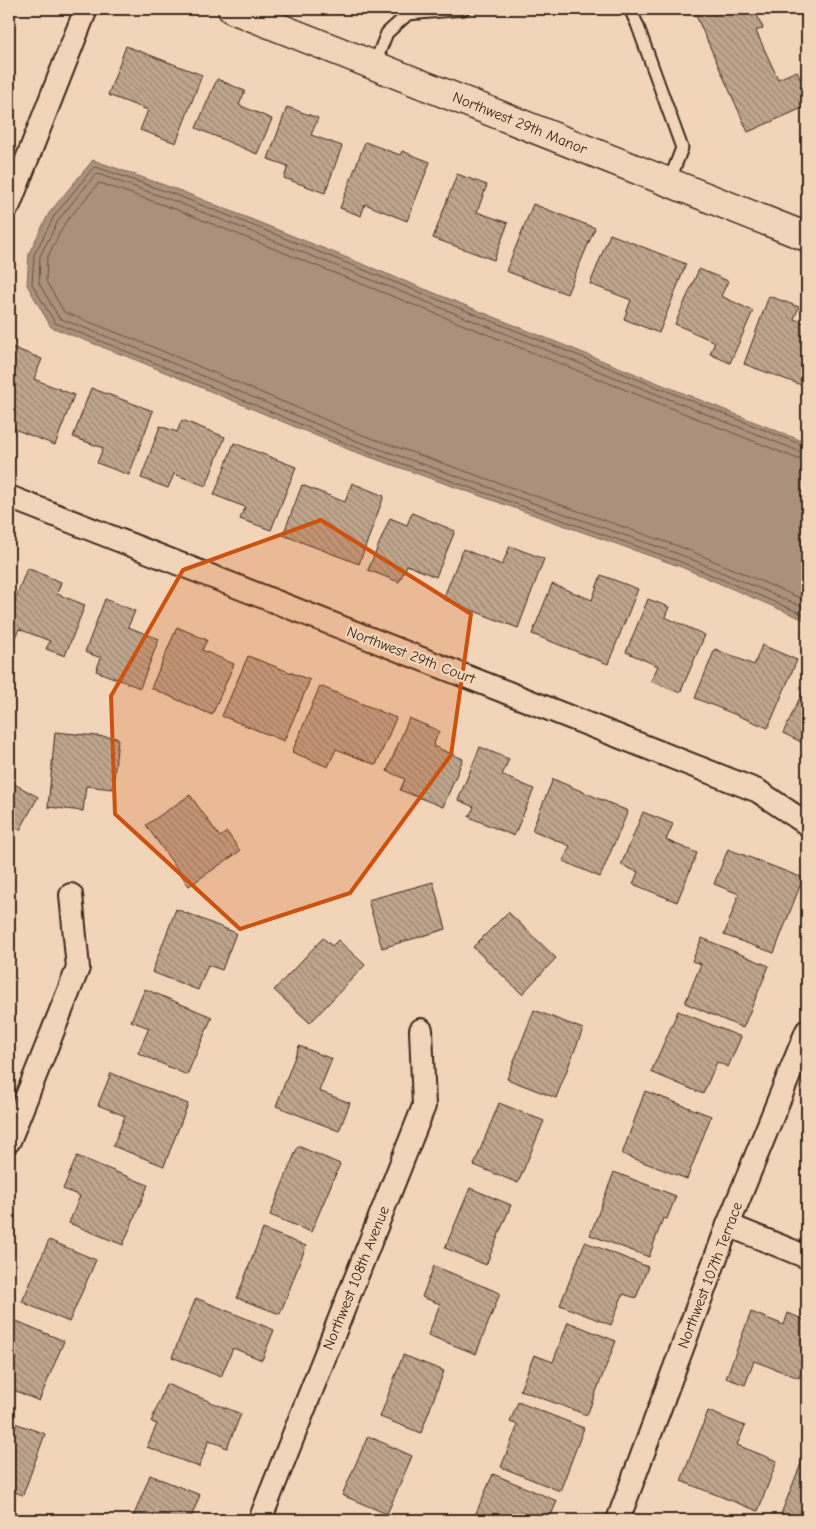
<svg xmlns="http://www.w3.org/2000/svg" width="816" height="1529" font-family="'Comic Neue',sans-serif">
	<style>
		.water { fill: #a9917c; stroke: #7d6856 }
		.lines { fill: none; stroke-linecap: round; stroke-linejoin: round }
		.shore { stroke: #675344; stroke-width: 1 }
		.building { fill: url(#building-back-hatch); stroke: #3b2a1e }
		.service-casing { stroke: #3b2a1e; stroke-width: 15 }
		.minor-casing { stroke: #3b2a1e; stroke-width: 26 }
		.tertiary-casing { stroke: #3b2a1e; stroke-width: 31 }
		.service { stroke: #f2d4b8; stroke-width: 11 }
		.minor { stroke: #f2d4b8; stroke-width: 22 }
		.tertiary { stroke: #f2d4b8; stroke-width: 28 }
		.marked { fill: #ce520f; fill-opacity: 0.2; stroke: #ce520f; stroke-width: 4; stroke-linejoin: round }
		.labels { text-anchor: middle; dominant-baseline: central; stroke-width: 4.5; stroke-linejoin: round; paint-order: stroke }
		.street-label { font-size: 15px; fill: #3b2a1e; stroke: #f2d4b8 }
	</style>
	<defs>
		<pattern id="building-back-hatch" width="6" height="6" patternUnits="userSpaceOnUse" patternTransform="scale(1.25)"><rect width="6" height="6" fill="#bfa58d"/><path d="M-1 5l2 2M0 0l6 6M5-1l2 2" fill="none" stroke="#9c8773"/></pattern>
	</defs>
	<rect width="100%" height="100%" fill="#f2d4b8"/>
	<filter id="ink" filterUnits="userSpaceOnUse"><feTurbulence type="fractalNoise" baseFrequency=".02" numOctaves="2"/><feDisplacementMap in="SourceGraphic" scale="10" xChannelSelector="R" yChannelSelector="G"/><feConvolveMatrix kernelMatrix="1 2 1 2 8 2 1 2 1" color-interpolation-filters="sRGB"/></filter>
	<g filter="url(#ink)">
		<!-- water -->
		<path class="water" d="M 93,160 L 181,191 L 807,443 L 807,621 L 679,566 L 350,450 L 141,362 L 51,327 L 27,285 L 29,253 L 49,213 Z"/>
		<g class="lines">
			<!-- shore -->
			<g class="shore">
				<path d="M 807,447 L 179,196 L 96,167 L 93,168 L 54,216 L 34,255 L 32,284 L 55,323 L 143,358 L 352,446 L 681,562 L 807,616"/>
				<path d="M 807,453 L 801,452 L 177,202 L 98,174 L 95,175 L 59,219 L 40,256 L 39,283 L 59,318 L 146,352 L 354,440 L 684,556 L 807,609"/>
				<path d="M 807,461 L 798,459 L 175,209 L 100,183 L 98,184 L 65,223 L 47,258 L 46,281 L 64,312 L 148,345 L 357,433 L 686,549 L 807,601"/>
			</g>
		</g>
		<!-- building -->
		<g class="building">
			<path d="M 693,9 L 754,9 L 763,28 L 756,31 L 778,79 L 797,71 L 807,94 L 807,106 L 748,132 Z"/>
			<path d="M 126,46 L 202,75 L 176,143 L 140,130 L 148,110 L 108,95 Z"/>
			<path d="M 217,79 L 245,91 L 239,105 L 272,119 L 257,154 L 196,128 Z"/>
			<path d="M 287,107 L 318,118 L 311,135 L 342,146 L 325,193 L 284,178 L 288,166 L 268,159 Z"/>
			<path d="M 365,142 L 400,155 L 402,151 L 430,162 L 407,221 L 365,204 L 361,216 L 340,208 Z"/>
			<path d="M 457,174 L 487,185 L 477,212 L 508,223 L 494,260 L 433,238 Z"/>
			<path d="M 533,204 L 595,228 L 567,294 L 506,271 Z"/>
			<path d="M 610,234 L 686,264 L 659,333 L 624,319 L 631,300 L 590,284 Z"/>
			<path d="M 699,269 L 728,281 L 721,296 L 753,311 L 730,363 L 710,354 L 715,342 L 675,324 Z"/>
			<path d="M 769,296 L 799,307 L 794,319 L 807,324 L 807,377 L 804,386 L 744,364 Z"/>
			<path d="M 9,346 L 42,359 L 34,379 L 74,395 L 55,445 L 9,427 Z"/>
			<path d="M 91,388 L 153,411 L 129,475 L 97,463 L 103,448 L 73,437 Z"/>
			<path d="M 182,420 L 225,437 L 206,486 L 174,474 L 168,488 L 141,478 L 160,426 L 177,432 Z"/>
			<path d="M 234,443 L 296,467 L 271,530 L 240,519 L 245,507 L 214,495 Z"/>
			<path d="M 352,483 L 384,496 L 359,564 L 283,535 L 302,485 L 345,502 Z"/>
			<path d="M 412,513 L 455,531 L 436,577 L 407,565 L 399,582 L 368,570 L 390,518 L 407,525 Z"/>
			<path d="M 510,546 L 544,559 L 518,628 L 443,599 L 463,549 L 502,565 Z"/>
			<path d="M 27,568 L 61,582 L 57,594 L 85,605 L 65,656 L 46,649 L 50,641 L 19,629 L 15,637 L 9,635 L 9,616 Z"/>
			<path d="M 601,575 L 638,589 L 608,664 L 532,634 L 552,584 L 592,600 Z"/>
			<path d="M 105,599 L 135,611 L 128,627 L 159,639 L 140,688 L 96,671 L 101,658 L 85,652 Z"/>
			<path d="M 648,599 L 669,607 L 665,617 L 705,635 L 680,693 L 651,681 L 658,666 L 626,652 Z"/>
			<path d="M 177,627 L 207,640 L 202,650 L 234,664 L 212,715 L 151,688 Z"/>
			<path d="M 762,645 L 797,660 L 768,728 L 695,698 L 715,649 L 754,665 Z"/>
			<path d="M 248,656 L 310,680 L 284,741 L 222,716 Z"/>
			<path d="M 807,683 L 807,745 L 783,733 Z"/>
			<path d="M 320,686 L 396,718 L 376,765 L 336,749 L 328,767 L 292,752 Z"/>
			<path d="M 409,718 L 439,731 L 433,746 L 463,759 L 443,807 L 400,790 L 405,779 L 387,771 Z"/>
			<path d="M 55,732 L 118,738 L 113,789 L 86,786 L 83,811 L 48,807 Z"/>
			<path d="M 480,747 L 509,759 L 502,775 L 534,789 L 514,836 L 469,817 L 474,807 L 458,800 Z"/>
			<path d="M 553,779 L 628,811 L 600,877 L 563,861 L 570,846 L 532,830 Z"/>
			<path d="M 9,781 L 38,797 L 20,830 L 9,824 Z"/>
			<path d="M 190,795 L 220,837 L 227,832 L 240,851 L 189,886 L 146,825 Z"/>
			<path d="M 643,812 L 673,824 L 666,840 L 697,853 L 677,902 L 633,884 L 638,872 L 621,865 Z"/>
			<path d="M 728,849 L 803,878 L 774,953 L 724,935 L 739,894 L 714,884 Z"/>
			<path d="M 433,882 L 446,929 L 382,948 L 368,900 Z"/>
			<path d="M 176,909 L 236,933 L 222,970 L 208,965 L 198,990 L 152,972 Z"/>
			<path d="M 508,912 L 556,958 L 522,994 L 473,947 Z"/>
			<path d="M 323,938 L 332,946 L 338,940 L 365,965 L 310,1023 L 274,990 Z"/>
			<path d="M 702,938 L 769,966 L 743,1028 L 685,1003 L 701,964 L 692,961 Z"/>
			<path d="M 145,989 L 212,1017 L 187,1075 L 138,1053 L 149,1028 L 131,1021 Z"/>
			<path d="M 534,1010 L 583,1029 L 556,1098 L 507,1079 Z"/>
			<path d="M 678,1011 L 741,1037 L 728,1067 L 717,1062 L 703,1094 L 651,1072 Z"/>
			<path d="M 299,1046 L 332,1059 L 319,1091 L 350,1103 L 339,1131 L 276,1106 Z"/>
			<path d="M 111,1073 L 188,1104 L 164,1166 L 113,1146 L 125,1116 L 98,1105 Z"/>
			<path d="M 645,1091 L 711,1116 L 687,1179 L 622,1154 Z"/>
			<path d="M 499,1103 L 544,1121 L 518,1183 L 474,1165 Z"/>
			<path d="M 298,1146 L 340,1164 L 311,1232 L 270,1215 Z"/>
			<path d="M 77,1156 L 148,1185 L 123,1245 L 69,1223 L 80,1196 L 63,1189 Z"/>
			<path d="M 807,1171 L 807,1187 L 802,1185 Z"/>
			<path d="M 614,1172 L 676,1196 L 667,1219 L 663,1218 L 649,1257 L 590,1235 Z"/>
			<path d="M 470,1188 L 511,1205 L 486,1265 L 445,1248 Z"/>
			<path d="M 263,1229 L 306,1246 L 280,1314 L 237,1298 Z"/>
			<path d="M 49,1240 L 96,1260 L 69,1322 L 22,1302 Z"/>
			<path d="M 585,1242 L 648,1267 L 636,1298 L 623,1294 L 611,1325 L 560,1305 Z"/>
			<path d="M 434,1266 L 500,1293 L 476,1354 L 428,1335 L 440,1304 L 422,1297 Z"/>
			<path d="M 196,1298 L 274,1330 L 262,1360 L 233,1348 L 221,1377 L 172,1357 Z"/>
			<path d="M 751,1312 L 784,1325 L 788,1313 L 807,1321 L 807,1356 L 799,1378 L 754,1361 L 745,1385 L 726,1378 Z"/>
			<path d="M 12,1319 L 64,1341 L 39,1401 L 9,1388 L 9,1374 L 17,1356 L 9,1352 L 9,1325 Z"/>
			<path d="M 568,1322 L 616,1341 L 587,1415 L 520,1390 L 534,1355 L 553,1362 Z"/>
			<path d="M 403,1355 L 444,1371 L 421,1433 L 380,1417 Z"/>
			<path d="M 166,1384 L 241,1414 L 227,1448 L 209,1440 L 199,1467 L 147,1447 L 157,1424 L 151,1422 Z"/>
			<path d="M 518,1402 L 584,1428 L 560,1491 L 501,1467 L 518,1425 L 510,1422 Z"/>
			<path d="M 708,1411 L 745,1426 L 737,1445 L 777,1461 L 758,1511 L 681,1481 Z"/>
			<path d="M 9,1421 L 45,1434 L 23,1495 L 9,1490 Z"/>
			<path d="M 368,1436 L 412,1456 L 387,1514 L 342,1495 Z"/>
			<path d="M 802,1461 L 807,1463 L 807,1520 L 783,1520 L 779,1519 Z"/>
			<path d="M 493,1474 L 557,1501 L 549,1520 L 473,1520 Z"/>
			<path d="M 150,1475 L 200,1495 L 190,1520 L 132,1520 Z"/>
		</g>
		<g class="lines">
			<defs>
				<g id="service">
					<path d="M 630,9 L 637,24 L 682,148 L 669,182"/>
					<path d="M 374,65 L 387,33 L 408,14 L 464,9"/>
				</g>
				<g id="minor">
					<path d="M 9,205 L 86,9"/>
					<path d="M 9,497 L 758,791 L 807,824"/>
					<path d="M 9,1141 L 78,968 L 71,895"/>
					<path d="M 728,1225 L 807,1257"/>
					<path d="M 260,1520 L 424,1106 L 421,1030"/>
					<path d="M 618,1520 L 728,1225 L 807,1031"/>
				</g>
				<path id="tertiary" d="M 232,9 L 807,237"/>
			</defs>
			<!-- service casing -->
			<use href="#service" class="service-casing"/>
			<!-- minor casing -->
			<use href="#minor" class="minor-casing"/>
			<!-- tertiary casing -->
			<use href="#tertiary" class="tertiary-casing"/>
			<!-- service -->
			<use href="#service" class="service"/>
			<!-- minor -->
			<use href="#minor" class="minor"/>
			<!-- tertiary -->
			<use href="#tertiary" class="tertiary"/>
		</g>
	</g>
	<!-- marked area -->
	<path class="marked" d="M 321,520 L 471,614 L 451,755 L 350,893 L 240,929 L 115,814 L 111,696 L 183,570 Z"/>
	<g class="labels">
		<!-- street labels -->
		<g class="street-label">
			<text transform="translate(520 123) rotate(22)">Northwest 29th Manor</text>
			<text transform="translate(411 655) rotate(21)">Northwest 29th Court</text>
			<text transform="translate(710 1275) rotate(-69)">Northwest 107th Terrace</text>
			<text transform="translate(356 1278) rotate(-68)">Northwest 108th Avenue</text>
		</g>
	</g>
	<!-- margin -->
	<rect width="816" height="1529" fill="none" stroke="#f2d4b8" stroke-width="30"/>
	<rect x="15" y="15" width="786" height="1499" fill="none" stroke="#3b2a1e" stroke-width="2" filter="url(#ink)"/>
</svg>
